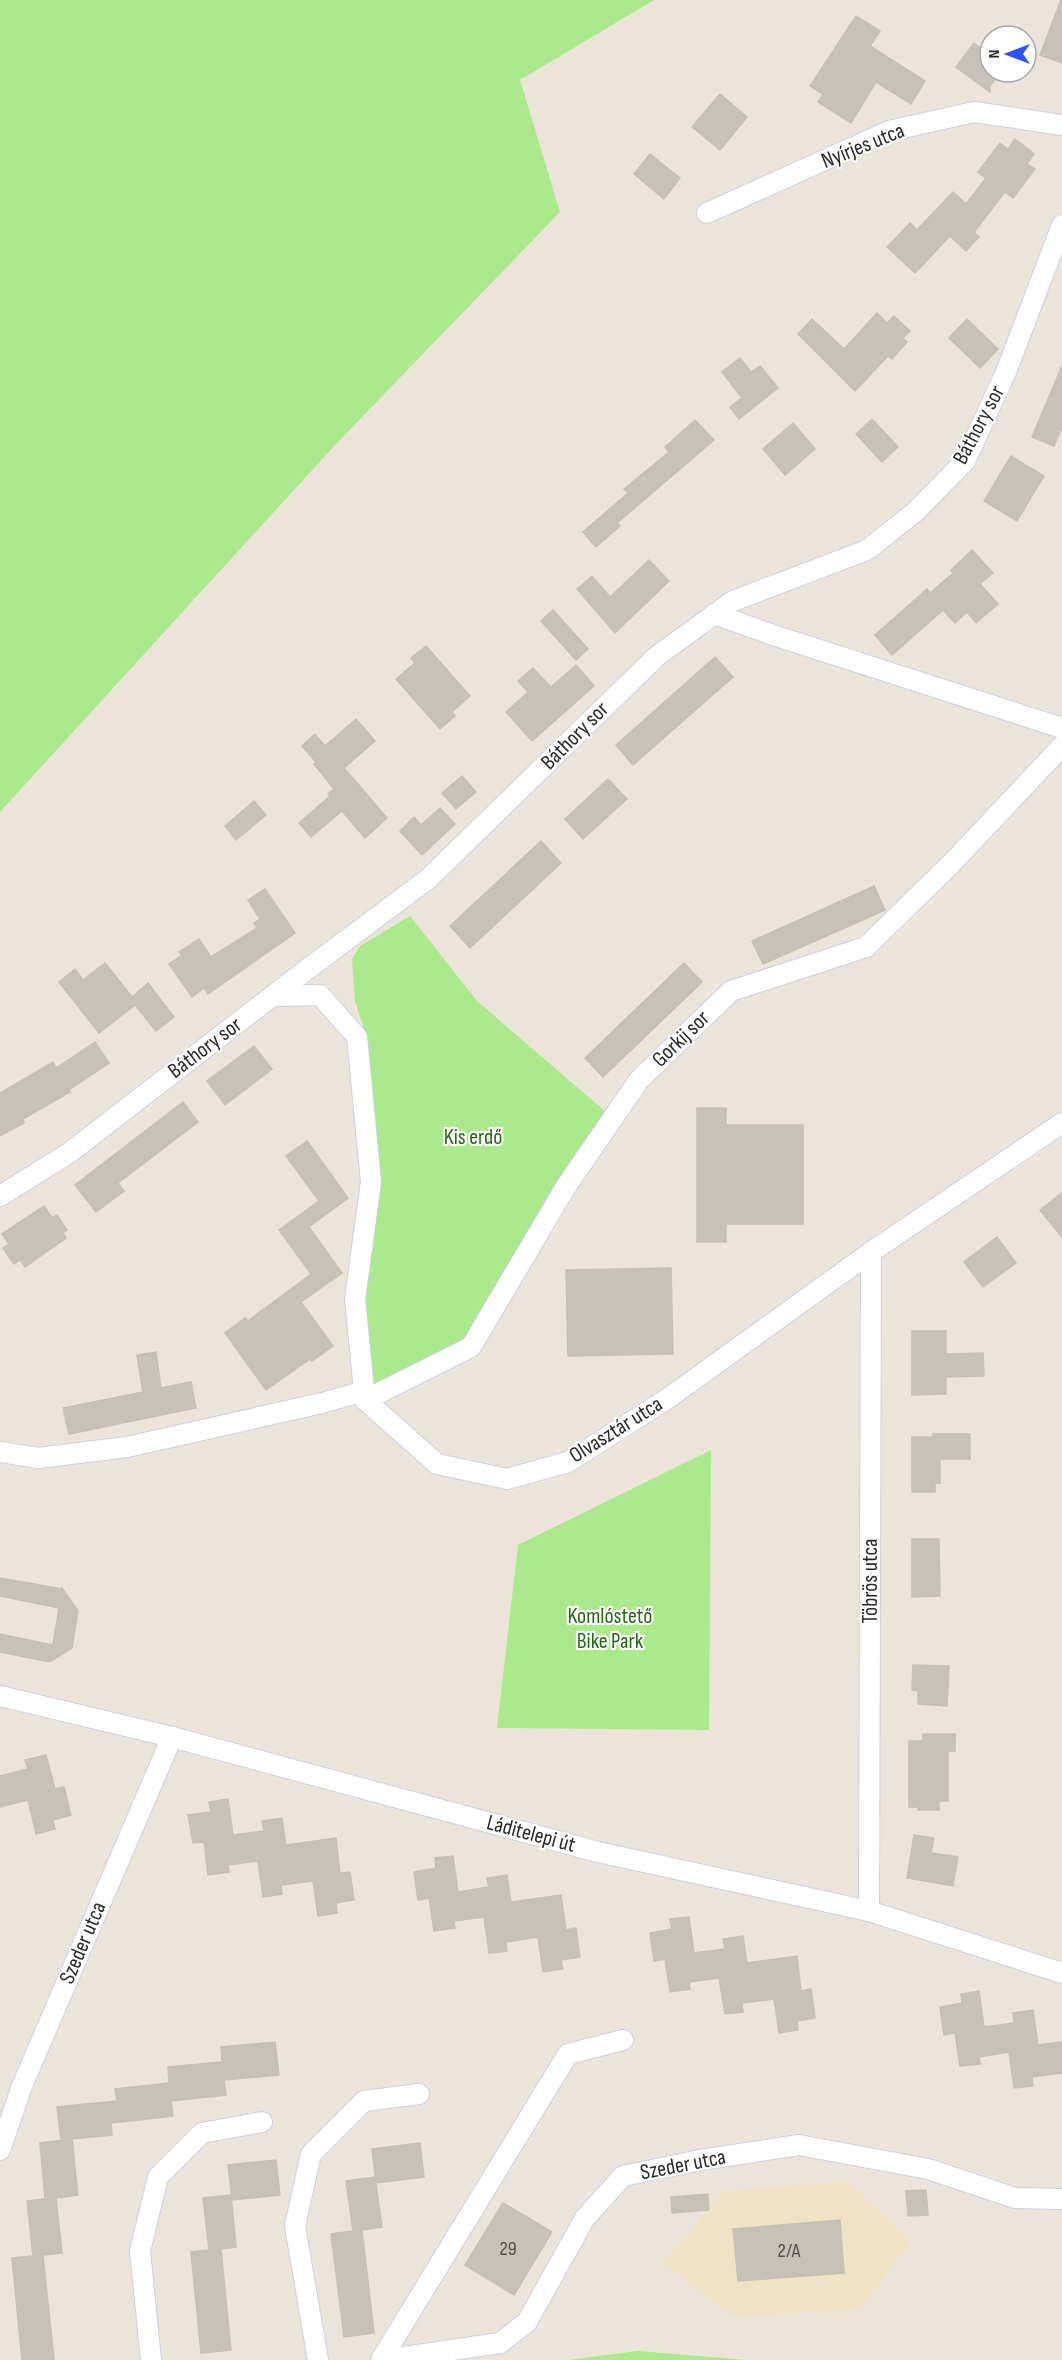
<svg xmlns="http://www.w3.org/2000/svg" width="1062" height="2360" font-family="'Sofia Sans Condensed',sans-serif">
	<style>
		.education { fill: #f0e3c5 }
		.green { fill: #aaea8d }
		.building { fill: #c7c1b8; stroke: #c8c0b1; stroke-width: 1.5 }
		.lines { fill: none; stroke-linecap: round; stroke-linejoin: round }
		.street-casing { stroke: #cdd0e3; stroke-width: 22 }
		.street { stroke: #fff; stroke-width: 20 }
		.labels { text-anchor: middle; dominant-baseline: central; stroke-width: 4.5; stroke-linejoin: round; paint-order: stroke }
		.number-label { font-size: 20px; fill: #504e4c }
		.street-label { font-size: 22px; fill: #282828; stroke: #fff }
		.park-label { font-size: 22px; fill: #226b12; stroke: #fff }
	</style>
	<rect width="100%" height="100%" fill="#ece4d8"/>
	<!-- education -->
	<path class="education" d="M 849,2182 L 911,2241 L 860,2309 L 733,2317 L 663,2263 L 724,2191 Z"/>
	<!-- green -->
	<g class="green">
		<path d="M 0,0 L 654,0 L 520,80 L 560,212 L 336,444 L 0,812 Z"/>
		<path d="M 410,916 L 477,1001 L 613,1118 L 471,1347 L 364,1391 L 355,1299 L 371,1182 L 366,1035 L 355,1001 L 352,959 L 360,946 Z"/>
		<path d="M 711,1450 L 709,1730 L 497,1728 L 518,1545 Z"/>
		<path d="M 638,2351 L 747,2360 L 568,2360 Z"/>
	</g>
	<!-- building -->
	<g class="building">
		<path d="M 1061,0 L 1062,1 L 1062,63 L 1040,55 Z"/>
		<path d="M 856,16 L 880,31 L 870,46 L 925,81 L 911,104 L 876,82 L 851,123 L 818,102 L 823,94 L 810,86 Z"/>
		<path d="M 974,43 L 990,55 L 990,72 L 1001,72 L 990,86 L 990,92 L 956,67 Z"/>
		<path d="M 720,94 L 747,117 L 720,150 L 692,127 Z"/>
		<path d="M 1015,139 L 1034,154 L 1027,164 L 1035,169 L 1013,198 L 1005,192 L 974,232 L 979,237 L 966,251 L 950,236 L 915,273 L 887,247 L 910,223 L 917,230 L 953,192 L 966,204 L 986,178 L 978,172 L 1000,143 L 1008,149 Z"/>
		<path d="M 650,154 L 680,178 L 664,199 L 634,174 Z"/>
		<path d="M 877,313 L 887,323 L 894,316 L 910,331 L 903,338 L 907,342 L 892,359 L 888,356 L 855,391 L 798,334 L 812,319 L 844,349 Z"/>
		<path d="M 967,319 L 998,349 L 980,368 L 949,338 Z"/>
		<path d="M 740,358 L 751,372 L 760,366 L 778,388 L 739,419 L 730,407 L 742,398 L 722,372 Z"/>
		<path d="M 1062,366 L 1062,427 L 1054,446 L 1032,437 Z"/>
		<path d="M 872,419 L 898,447 L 882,462 L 856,434 Z"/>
		<path d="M 695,420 L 714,440 L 617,523 L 620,526 L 596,547 L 583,532 L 628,493 L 624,489 L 669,452 L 665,447 Z"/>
		<path d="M 793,423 L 815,449 L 785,475 L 763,449 Z"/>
		<path d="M 1011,456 L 1044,476 L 1017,521 L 984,501 Z"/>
		<path d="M 972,550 L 993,573 L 980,584 L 998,604 L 976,623 L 967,612 L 955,623 L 943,610 L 892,655 L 875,635 L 927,589 L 930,593 L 953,573 L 951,570 Z"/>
		<path d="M 649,560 L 669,581 L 615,633 L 577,589 L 592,576 L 610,597 Z"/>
		<path d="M 553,610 L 588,649 L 576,660 L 541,621 Z"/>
		<path d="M 426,646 L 470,696 L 452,712 L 455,716 L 440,729 L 396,679 L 415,663 L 411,658 Z"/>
		<path d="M 715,657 L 733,677 L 633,765 L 616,745 Z"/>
		<path d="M 576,665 L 594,686 L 532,741 L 506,712 L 528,692 L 518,681 L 533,668 L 551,687 Z"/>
		<path d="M 356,719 L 375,741 L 344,768 L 387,818 L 365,838 L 342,811 L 311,837 L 299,823 L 330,796 L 328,794 L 334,789 L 314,764 L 316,762 L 302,746 L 315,734 L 325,746 Z"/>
		<path d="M 462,776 L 476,792 L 456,809 L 442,793 Z"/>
		<path d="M 608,779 L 627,799 L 583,839 L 565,819 Z"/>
		<path d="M 254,801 L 266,815 L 236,840 L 225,826 Z"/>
		<path d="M 440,808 L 455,824 L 422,855 L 400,831 L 414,817 L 421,825 Z"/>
		<path d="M 541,841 L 561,863 L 470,948 L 450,926 Z"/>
		<path d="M 874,886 L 885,910 L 763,964 L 752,941 Z"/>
		<path d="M 265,889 L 295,933 L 208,994 L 204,988 L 192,997 L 169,964 L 182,955 L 179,952 L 199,939 L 211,957 L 257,928 L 254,923 L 260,919 L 248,900 Z"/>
		<path d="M 105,963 L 132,997 L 148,983 L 174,1017 L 156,1031 L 135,1005 L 99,1033 L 59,982 L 75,969 L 83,980 Z"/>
		<path d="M 684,963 L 702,982 L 603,1077 L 585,1058 Z"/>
		<path d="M 95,1042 L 109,1063 L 69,1090 L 70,1092 L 23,1119 L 24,1123 L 0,1136 L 0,1093 L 53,1062 L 56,1068 Z"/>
		<path d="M 254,1046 L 272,1069 L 225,1105 L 207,1081 Z"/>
		<path d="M 183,1102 L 198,1122 L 118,1183 L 124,1191 L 96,1212 L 75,1185 Z"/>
		<path d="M 697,1108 L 726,1108 L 726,1125 L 803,1125 L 803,1224 L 726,1224 L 726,1242 L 697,1242 Z"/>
		<path d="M 307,1141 L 348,1198 L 309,1227 L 342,1273 L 301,1302 L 333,1346 L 312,1361 L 310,1359 L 266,1390 L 225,1333 L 245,1318 L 248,1321 L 311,1274 L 279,1230 L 319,1201 L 286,1156 Z"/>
		<path d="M 1062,1193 L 1062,1237 L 1040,1210 Z"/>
		<path d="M 44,1206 L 52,1218 L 57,1215 L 67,1230 L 63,1233 L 66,1238 L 25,1267 L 20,1260 L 14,1264 L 3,1248 L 9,1244 L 2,1234 Z"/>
		<path d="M 997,1237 L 1016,1263 L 983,1287 L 964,1262 Z"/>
		<path d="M 671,1268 L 673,1354 L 568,1356 L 566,1270 Z"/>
		<path d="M 912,1331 L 946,1331 L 946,1354 L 983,1353 L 984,1376 L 946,1377 L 946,1394 L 912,1395 Z"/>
		<path d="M 156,1352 L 161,1388 L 191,1382 L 196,1408 L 69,1434 L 63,1408 L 143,1392 L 137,1355 Z"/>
		<path d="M 933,1434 L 970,1434 L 970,1459 L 940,1459 L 940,1483 L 935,1483 L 935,1492 L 912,1492 L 912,1437 L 933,1437 Z"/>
		<path d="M 912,1539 L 939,1539 L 940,1596 L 912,1597 Z"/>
		<path d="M 0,1578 L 62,1589 L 62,1588 L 78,1611 L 72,1648 L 50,1662 L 0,1652 L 0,1634 L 53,1645 L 59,1608 L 0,1596 Z"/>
		<path d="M 913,1665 L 949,1666 L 947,1706 L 918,1704 L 918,1691 L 912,1690 Z"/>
		<path d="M 923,1734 L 955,1734 L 955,1751 L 948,1751 L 948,1801 L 939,1801 L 939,1810 L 918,1810 L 918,1807 L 909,1807 L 909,1741 L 923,1741 Z"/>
		<path d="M 46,1755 L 55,1789 L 64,1787 L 71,1815 L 53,1820 L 55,1829 L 36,1834 L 28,1800 L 0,1807 L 0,1776 L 28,1769 L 25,1760 Z"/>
		<path d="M 228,1799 L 233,1835 L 264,1831 L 262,1821 L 282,1818 L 286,1845 L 336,1838 L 340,1873 L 350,1872 L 354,1900 L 336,1903 L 337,1913 L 318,1916 L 313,1881 L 281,1885 L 282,1894 L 263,1897 L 258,1861 L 228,1865 L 229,1872 L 208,1875 L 204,1842 L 193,1843 L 188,1815 L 211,1812 L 209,1802 Z"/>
		<path d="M 914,1835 L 934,1838 L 931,1853 L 958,1857 L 953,1886 L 907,1878 Z"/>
		<path d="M 453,1856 L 458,1892 L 489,1887 L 487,1878 L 507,1875 L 511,1902 L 561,1895 L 566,1930 L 576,1928 L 580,1957 L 561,1960 L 563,1969 L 543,1972 L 538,1937 L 506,1942 L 507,1951 L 489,1953 L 484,1917 L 454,1921 L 455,1928 L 434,1931 L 429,1898 L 418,1900 L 414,1872 L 436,1868 L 435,1858 Z"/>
		<path d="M 689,1917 L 694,1953 L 725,1949 L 723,1939 L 743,1936 L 747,1963 L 797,1956 L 801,1991 L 811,1989 L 815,2018 L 797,2021 L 798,2030 L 779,2033 L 774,1999 L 742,2003 L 743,2012 L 725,2014 L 719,1978 L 689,1982 L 690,1989 L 670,1992 L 665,1959 L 654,1961 L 650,1933 L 672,1929 L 670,1919 Z"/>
		<path d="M 979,1991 L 984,2027 L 1014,2023 L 1013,2013 L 1033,2010 L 1038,2045 L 1062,2042 L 1062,2073 L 1032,2077 L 1033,2086 L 1014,2088 L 1009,2052 L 979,2057 L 980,2064 L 960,2066 L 955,2033 L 944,2035 L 940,2007 L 962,2003 L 961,1994 Z"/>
		<path d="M 275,2042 L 279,2075 L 224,2080 L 226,2095 L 171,2101 L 173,2116 L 111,2123 L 112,2135 L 61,2140 L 57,2107 L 117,2101 L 115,2089 L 169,2083 L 168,2067 L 222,2062 L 221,2047 Z"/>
		<path d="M 72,2139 L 78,2195 L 56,2198 L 62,2253 L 43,2255 L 54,2360 L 22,2360 L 12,2258 L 33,2256 L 27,2201 L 45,2199 L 40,2143 Z"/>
		<path d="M 420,2143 L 424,2177 L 376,2183 L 372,2149 Z"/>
		<path d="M 276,2160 L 280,2195 L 232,2200 L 228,2165 Z"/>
		<path d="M 375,2177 L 382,2227 L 362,2230 L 374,2333 L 344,2337 L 331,2234 L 353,2231 L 346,2181 Z"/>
		<path d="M 926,2190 L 928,2215 L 908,2216 L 906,2191 Z"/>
		<path d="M 708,2194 L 709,2210 L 672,2213 L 671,2197 Z"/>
		<path d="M 231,2195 L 236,2247 L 221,2249 L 231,2350 L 201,2353 L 191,2252 L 219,2249 L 209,2250 L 203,2198 Z"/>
		<path d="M 503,2203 L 552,2232 L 514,2295 L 465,2265 Z"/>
		<path d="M 840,2220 L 844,2273 L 738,2281 L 733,2229 Z"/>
	</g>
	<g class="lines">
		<defs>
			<g id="street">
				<path d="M 707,213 L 889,131 L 974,112 L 1062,125"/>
				<path d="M 714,614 L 776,636 L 1062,728"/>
				<path d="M 273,996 L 320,995 L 357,1037 L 371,1182 L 355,1299 L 365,1400 L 437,1464 L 507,1479 L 568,1462 L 667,1399 L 871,1252 L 1062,1123"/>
				<path d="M 0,1196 L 69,1153 L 297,977 L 428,879 L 657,656 L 733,601 L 867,550 L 915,512 L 965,461 L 1006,372 L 1062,225"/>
				<path d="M 365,1400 L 471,1347 L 565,1188 L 639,1080 L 731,991 L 866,947 L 952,863 L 1062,746"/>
				<path d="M 0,1452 L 38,1458 L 127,1447 L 322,1403 L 364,1391"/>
				<path d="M 0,1696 L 172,1737 L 598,1852 L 869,1911 L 1062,1973"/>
				<path d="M 869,1911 L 871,1252"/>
				<path d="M 0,2150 L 22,2086 L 172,1737"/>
				<path d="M 151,2360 L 140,2251 L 158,2177 L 202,2133 L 262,2122"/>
				<path d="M 318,2360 L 295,2226 L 311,2154 L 364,2101 L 419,2094"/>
				<path d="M 381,2360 L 568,2054 L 623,2040"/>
				<path d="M 384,2360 L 500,2343 L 527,2322 L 585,2218 L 623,2176 L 700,2160 L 799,2145 L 928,2169 L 1015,2198 L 1062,2199"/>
			</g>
		</defs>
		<!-- street casing -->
		<use href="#street" class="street-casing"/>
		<!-- street -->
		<use href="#street" class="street"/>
	</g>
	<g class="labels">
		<!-- number labels -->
		<g class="number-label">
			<text x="508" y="2249">29</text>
			<text x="789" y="2251">2/A</text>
		</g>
		<!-- street labels -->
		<g class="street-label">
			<text transform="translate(863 146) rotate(-22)">Nyírjes utca</text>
			<text transform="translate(979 425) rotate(-62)">Báthory sor</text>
			<text transform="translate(575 736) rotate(-45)">Báthory sor</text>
			<text transform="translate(681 1039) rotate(-44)">Gorkij sor</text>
			<text transform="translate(205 1048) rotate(-37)">Báthory sor</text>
			<text transform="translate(616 1430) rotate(-32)">Olvasztár utca</text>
			<text transform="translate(870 1581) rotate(-90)">Töbrös utca</text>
			<text transform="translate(531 1834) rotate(15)">Láditelepi út</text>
			<text transform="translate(83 1943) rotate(-67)">Szeder utca</text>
			<text transform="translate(683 2165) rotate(-11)">Szeder utca</text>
		</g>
		<!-- park labels -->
		<g class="park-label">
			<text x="473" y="1137">Kis erdő</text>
			<text x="610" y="1616">Komlóstető<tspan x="610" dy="25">Bike Park</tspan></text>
		</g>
	</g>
	<!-- north arrow -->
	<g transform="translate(1008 54) rotate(270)"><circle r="28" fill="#ffffff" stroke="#a9a9a9" stroke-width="1.5"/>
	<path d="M0-4.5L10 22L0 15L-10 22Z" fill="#3252ff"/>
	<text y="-9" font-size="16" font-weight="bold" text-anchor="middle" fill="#282828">N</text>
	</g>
</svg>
